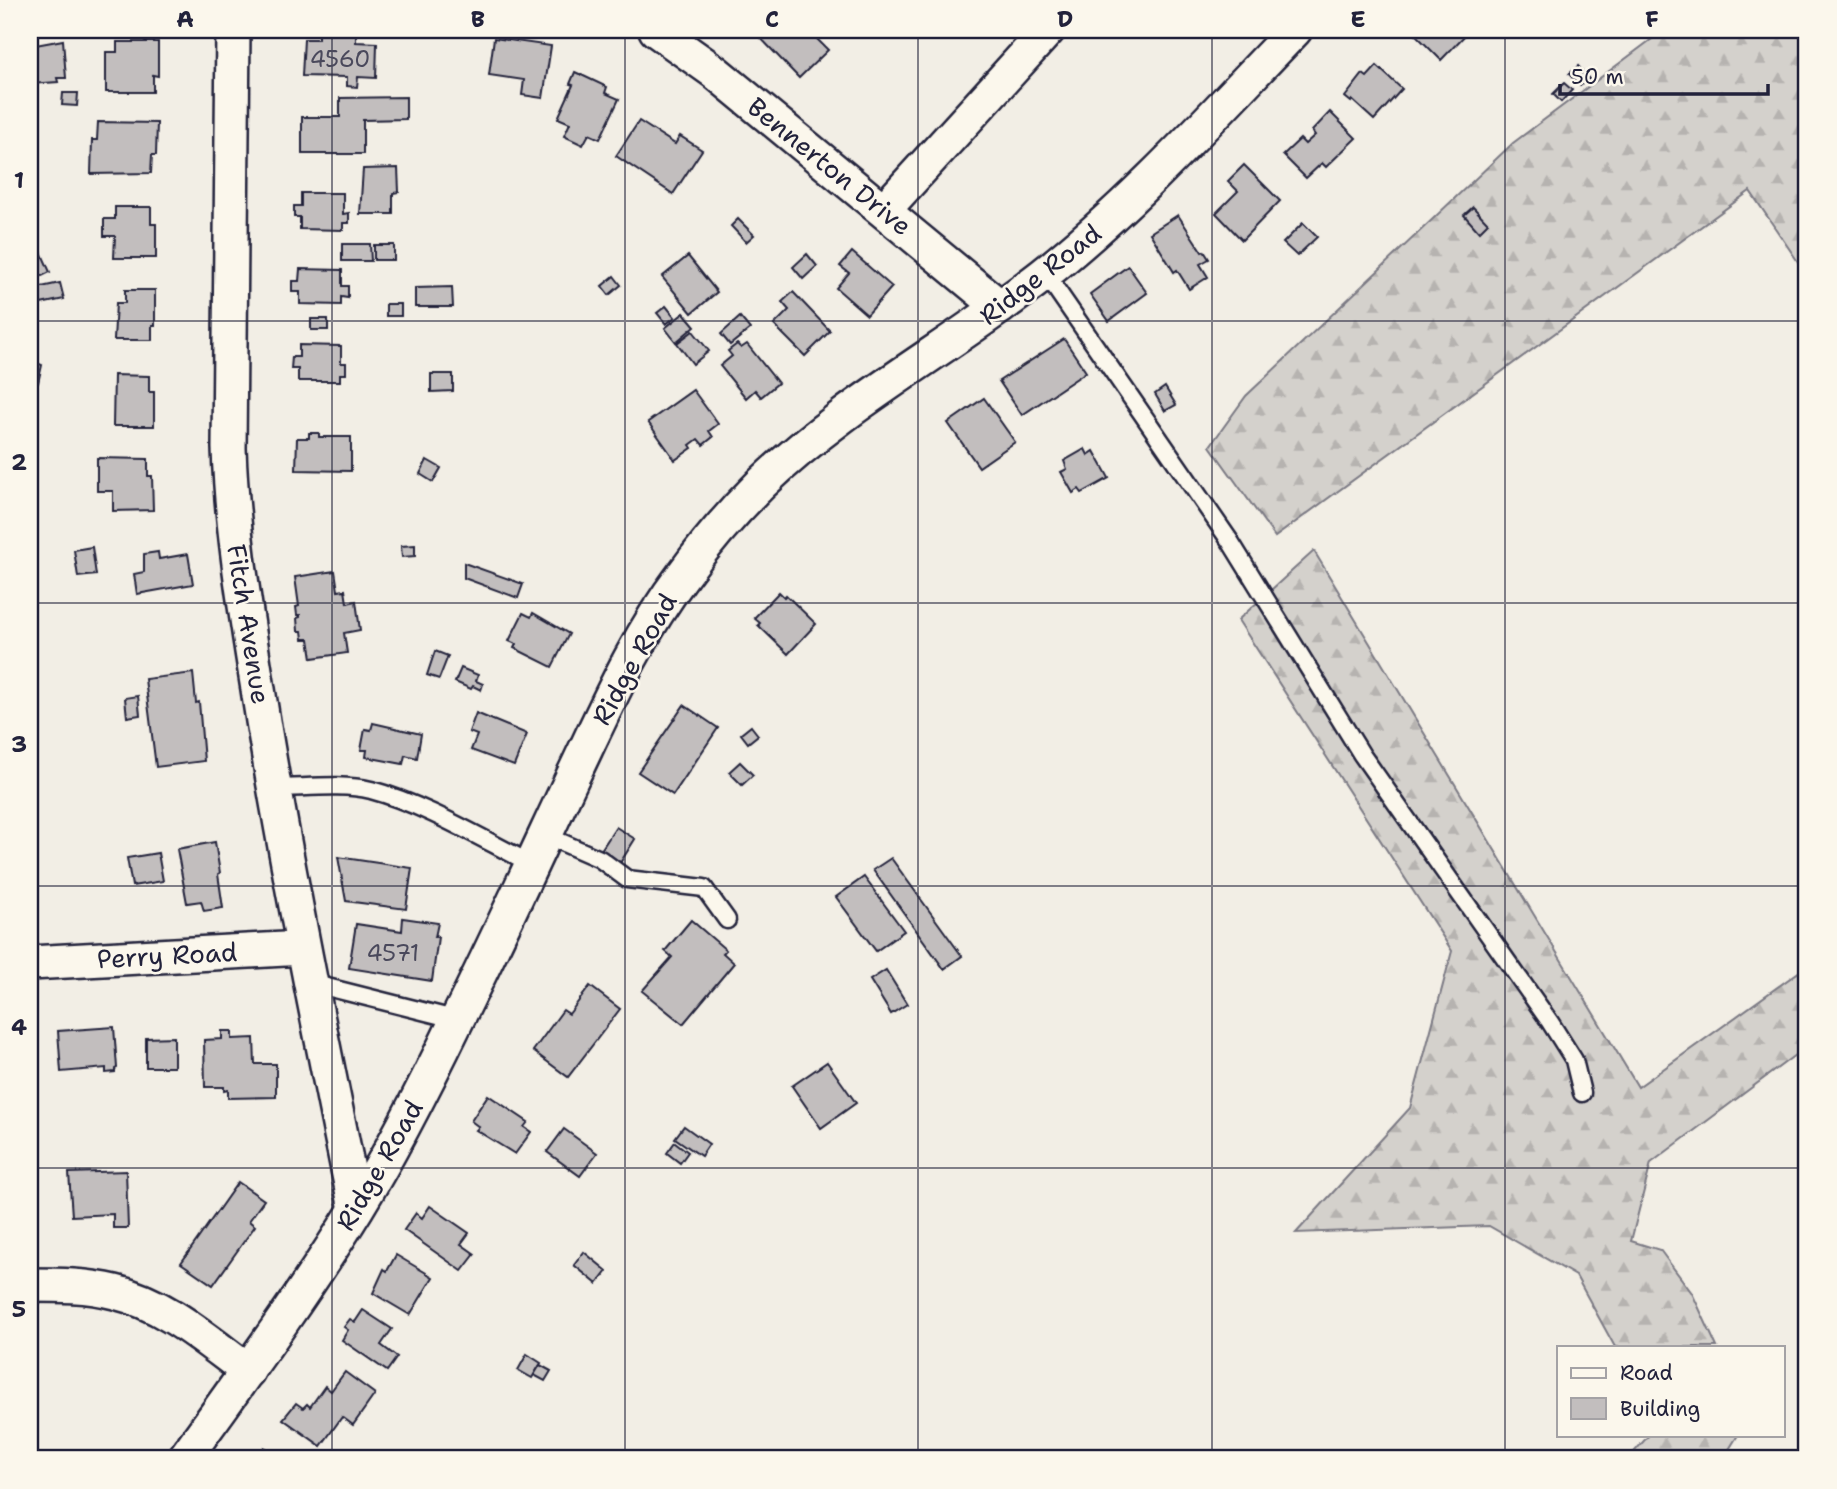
<svg xmlns="http://www.w3.org/2000/svg" width="1837" height="1489" font-family="'Shantell Sans',sans-serif">
	<style>
		.forest { fill: url(#forest-firs); stroke: #7b7a84; stroke-width: 2 }
		.building { fill: #c2bebe; stroke: #22223b; stroke-width: 2 }
		.lines { fill: none; stroke-linecap: round; stroke-linejoin: round }
		.lane-casing { stroke: #22223b; stroke-width: 21 }
		.street-casing { stroke: #22223b; stroke-width: 38 }
		.lane { stroke: #fbf7ec; stroke-width: 16 }
		.street { stroke: #fbf7ec; stroke-width: 33 }
		.grid { fill: none; stroke: #22223b; stroke-width: 2; stroke-opacity: 0.55 }
		.labels { text-anchor: middle; dominant-baseline: central; stroke-width: 5; stroke-linejoin: round; paint-order: stroke }
		.number-label { font-size: 23px; fill: #4a495c }
		.street-label { font-size: 26px; fill: #22223b; stroke: #fbf7ec }
		.neatline { fill: none; stroke: #22223b; stroke-width: 2.5 }
		.grid-label { font-size: 23px; text-anchor: middle; font-weight: bold; fill: #22223b }
	</style>
	<defs>
		<pattern id="forest-firs" width="22" height="20" patternUnits="userSpaceOnUse" patternTransform="scale(1.75)"><rect width="22" height="20" fill="#d4d1cc"/><path d="M5 1l3.5 6h-7zM16 11l3.5 6h-7z" fill="#b6b3b0"/></pattern>
	</defs>
	<rect width="100%" height="100%" fill="#f2eee5"/>
	<filter id="ink" filterUnits="userSpaceOnUse"><feTurbulence type="fractalNoise" baseFrequency=".0143" numOctaves="2"/><feDisplacementMap in="SourceGraphic" scale="14" xChannelSelector="R" yChannelSelector="G"/><feConvolveMatrix kernelMatrix="1 2 1 2 8 2 1 2 1" color-interpolation-filters="sRGB"/></filter>
	<g filter="url(#ink)">
		<!-- forest -->
		<g class="forest">
			<path d="M 1664,30 L 1807,30 L 1807,275 L 1750,191 L 1275,537 L 1210,446 L 1246,396 L 1513,143 Z"/>
			<path d="M 1314,551 L 1638,1087 L 1807,966 L 1807,1046 L 1651,1163 L 1631,1241 L 1660,1250 L 1692,1293 L 1717,1347 L 1615,1347 L 1576,1276 L 1489,1226 L 1296,1233 L 1410,1108 L 1452,951 L 1238,620 Z"/>
			<path d="M 1649,1435 L 1738,1435 L 1723,1459 L 1628,1459 Z"/>
		</g>
		<!-- building -->
		<g class="building">
			<path d="M 753,30 L 808,30 L 828,50 L 799,78 Z"/>
			<path d="M 1416,30 L 1470,30 L 1441,60 L 1413,32 Z"/>
			<path d="M 318,33 L 356,34 L 356,42 L 377,43 L 376,78 L 358,77 L 357,87 L 347,86 L 347,77 L 302,76 L 304,39 L 318,39 Z"/>
			<path d="M 494,38 L 551,46 L 543,98 L 522,95 L 524,80 L 489,75 Z"/>
			<path d="M 63,40 L 66,78 L 57,78 L 58,82 L 30,84 L 30,46 Z"/>
			<path d="M 117,42 L 158,42 L 158,76 L 153,75 L 153,92 L 106,92 L 106,52 L 117,52 Z"/>
			<path d="M 1377,66 L 1402,89 L 1374,120 L 1352,100 L 1351,102 L 1345,97 L 1363,74 L 1367,77 Z"/>
			<path d="M 1578,66 L 1589,79 L 1580,86 L 1569,74 Z"/>
			<path d="M 575,72 L 607,87 L 605,93 L 619,99 L 600,139 L 589,134 L 583,145 L 564,136 L 570,123 L 558,118 L 573,85 L 570,84 Z"/>
			<path d="M 1564,83 L 1572,90 L 1561,102 L 1553,94 Z"/>
			<path d="M 63,93 L 78,93 L 77,106 L 62,105 Z"/>
			<path d="M 406,97 L 406,119 L 363,120 L 363,154 L 302,154 L 302,117 L 340,117 L 340,98 Z"/>
			<path d="M 1330,112 L 1356,138 L 1326,167 L 1322,163 L 1306,178 L 1283,155 L 1300,139 L 1305,144 L 1315,135 L 1312,131 Z"/>
			<path d="M 639,121 L 675,144 L 680,136 L 702,150 L 673,194 L 616,156 Z"/>
			<path d="M 98,122 L 157,123 L 156,155 L 152,155 L 151,173 L 91,174 L 92,140 L 97,140 Z"/>
			<path d="M 1244,165 L 1280,201 L 1242,240 L 1216,213 L 1238,191 L 1228,181 Z"/>
			<path d="M 398,168 L 399,192 L 393,193 L 393,214 L 360,214 L 363,169 Z"/>
			<path d="M 301,193 L 343,193 L 343,214 L 349,213 L 349,223 L 343,223 L 343,230 L 300,229 L 300,217 L 294,217 L 294,206 L 301,206 Z"/>
			<path d="M 115,207 L 151,207 L 151,224 L 156,224 L 156,258 L 114,258 L 115,236 L 104,236 L 104,219 L 115,219 Z"/>
			<path d="M 1473,207 L 1488,223 L 1479,232 L 1464,215 Z"/>
			<path d="M 1178,215 L 1202,252 L 1204,251 L 1209,259 L 1200,264 L 1208,277 L 1189,289 L 1177,270 L 1174,272 L 1150,233 Z"/>
			<path d="M 738,219 L 754,235 L 746,242 L 731,226 Z"/>
			<path d="M 1303,223 L 1317,237 L 1297,256 L 1283,243 Z"/>
			<path d="M 37,243 L 50,272 L 30,282 L 30,246 Z"/>
			<path d="M 342,244 L 370,244 L 371,261 L 342,261 Z"/>
			<rect x="374" y="245" width="20" height="15"/>
			<path d="M 852,252 L 892,287 L 867,315 L 836,288 L 849,273 L 840,266 Z"/>
			<path d="M 807,254 L 817,266 L 803,279 L 793,267 Z"/>
			<path d="M 688,256 L 717,292 L 692,313 L 662,277 Z"/>
			<path d="M 1128,266 L 1147,293 L 1109,321 L 1090,294 Z"/>
			<path d="M 300,269 L 342,270 L 342,286 L 348,286 L 348,298 L 341,297 L 341,305 L 300,304 L 300,292 L 292,292 L 292,281 L 299,281 Z"/>
			<path d="M 614,276 L 621,285 L 609,295 L 602,286 Z"/>
			<path d="M 60,283 L 64,299 L 36,305 L 32,289 Z"/>
			<path d="M 452,287 L 453,307 L 415,307 L 415,288 Z"/>
			<path d="M 125,290 L 155,290 L 155,325 L 152,325 L 152,340 L 114,340 L 116,303 L 125,303 Z"/>
			<path d="M 793,292 L 830,331 L 805,356 L 774,325 L 789,310 L 782,302 Z"/>
			<rect x="386" y="304" width="15" height="12"/>
			<path d="M 666,306 L 675,317 L 666,324 L 657,313 Z"/>
			<path d="M 684,313 L 695,326 L 676,342 L 665,328 Z"/>
			<path d="M 740,317 L 750,329 L 730,345 L 721,334 Z"/>
			<rect x="311" y="319" width="17" height="11"/>
			<path d="M 693,331 L 709,351 L 693,364 L 677,343 Z"/>
			<path d="M 1064,339 L 1086,372 L 1022,415 L 999,381 Z"/>
			<path d="M 737,344 L 741,348 L 747,344 L 778,383 L 761,397 L 755,390 L 746,398 L 720,366 L 732,356 L 728,351 Z"/>
			<path d="M 299,345 L 341,346 L 341,363 L 346,363 L 346,374 L 340,374 L 340,381 L 298,381 L 298,369 L 291,369 L 292,357 L 299,357 Z"/>
			<path d="M 30,360 L 42,365 L 38,383 L 30,382 Z"/>
			<path d="M 431,374 L 453,374 L 453,391 L 431,392 Z"/>
			<path d="M 114,375 L 149,376 L 149,392 L 154,392 L 154,426 L 113,426 Z"/>
			<path d="M 1165,387 L 1176,405 L 1165,411 L 1155,394 Z"/>
			<path d="M 693,390 L 718,424 L 709,431 L 713,437 L 703,445 L 698,439 L 690,445 L 692,448 L 675,460 L 648,422 Z"/>
			<path d="M 984,398 L 1015,442 L 979,467 L 948,423 Z"/>
			<path d="M 309,433 L 319,433 L 319,437 L 351,437 L 351,471 L 296,470 L 297,438 L 309,438 Z"/>
			<path d="M 1085,449 L 1088,455 L 1094,451 L 1109,478 L 1082,493 L 1079,489 L 1073,493 L 1061,472 L 1067,469 L 1064,461 Z"/>
			<path d="M 97,458 L 148,459 L 148,476 L 152,476 L 153,510 L 113,511 L 113,491 L 97,491 Z"/>
			<path d="M 427,460 L 441,468 L 433,482 L 420,474 Z"/>
			<path d="M 415,545 L 415,556 L 402,557 L 401,546 Z"/>
			<path d="M 92,547 L 96,575 L 78,577 L 74,550 Z"/>
			<path d="M 158,552 L 159,559 L 188,554 L 193,584 L 137,594 L 134,574 L 144,572 L 144,554 Z"/>
			<path d="M 464,563 L 523,584 L 518,598 L 464,578 Z"/>
			<path d="M 335,571 L 338,591 L 345,590 L 347,603 L 356,601 L 360,630 L 344,633 L 347,653 L 312,658 L 309,639 L 303,639 L 302,631 L 298,631 L 297,618 L 300,617 L 300,615 L 297,615 L 296,607 L 299,606 L 295,577 Z"/>
			<path d="M 779,592 L 784,597 L 786,595 L 816,624 L 788,654 L 758,625 L 760,623 L 754,618 Z"/>
			<path d="M 523,613 L 531,617 L 533,613 L 569,634 L 552,667 L 514,648 L 516,644 L 509,641 Z"/>
			<path d="M 435,651 L 448,656 L 439,679 L 427,675 Z"/>
			<path d="M 461,668 L 478,675 L 476,681 L 483,684 L 481,690 L 473,686 L 471,689 L 455,682 Z"/>
			<path d="M 193,673 L 196,703 L 199,702 L 204,761 L 156,767 L 145,679 Z"/>
			<path d="M 138,696 L 140,715 L 127,717 L 125,698 Z"/>
			<path d="M 684,705 L 718,728 L 673,795 L 638,772 Z"/>
			<path d="M 476,713 L 527,734 L 514,766 L 471,750 L 477,735 L 469,732 Z"/>
			<path d="M 373,723 L 421,734 L 417,758 L 405,755 L 403,764 L 366,757 L 367,750 L 361,750 L 365,729 L 371,730 Z"/>
			<path d="M 751,726 L 758,735 L 748,743 L 741,734 Z"/>
			<path d="M 740,762 L 753,775 L 742,785 L 729,772 Z"/>
			<path d="M 616,827 L 635,839 L 620,863 L 601,850 Z"/>
			<path d="M 215,842 L 220,873 L 218,874 L 223,908 L 204,911 L 201,901 L 187,903 L 177,849 Z"/>
			<path d="M 158,853 L 163,881 L 132,886 L 127,858 Z"/>
			<path d="M 338,857 L 412,868 L 406,909 L 346,901 Z"/>
			<path d="M 891,858 L 962,956 L 944,969 L 873,870 Z"/>
			<path d="M 864,877 L 904,931 L 876,951 L 836,897 Z"/>
			<path d="M 403,918 L 438,923 L 435,937 L 438,937 L 432,981 L 349,968 L 356,924 L 402,931 Z"/>
			<path d="M 691,920 L 726,950 L 723,953 L 734,963 L 683,1024 L 642,991 L 672,957 L 665,951 Z"/>
			<path d="M 886,970 L 907,1004 L 891,1014 L 870,980 Z"/>
			<path d="M 590,986 L 620,1009 L 568,1077 L 533,1051 L 563,1010 L 569,1014 Z"/>
			<path d="M 114,1027 L 117,1068 L 115,1069 L 115,1072 L 106,1073 L 106,1068 L 61,1072 L 58,1031 Z"/>
			<path d="M 222,1031 L 232,1031 L 232,1039 L 254,1038 L 255,1064 L 276,1064 L 276,1097 L 228,1098 L 228,1090 L 224,1091 L 224,1087 L 205,1087 L 204,1040 L 222,1039 Z"/>
			<path d="M 174,1037 L 174,1067 L 146,1067 L 146,1038 Z"/>
			<path d="M 827,1062 L 856,1103 L 821,1128 L 792,1086 Z"/>
			<path d="M 488,1095 L 528,1122 L 524,1127 L 531,1132 L 515,1154 L 476,1130 L 479,1127 L 471,1121 Z"/>
			<path d="M 684,1126 L 709,1144 L 701,1156 L 675,1138 Z"/>
			<path d="M 564,1129 L 597,1153 L 580,1176 L 547,1152 Z"/>
			<path d="M 675,1142 L 688,1152 L 680,1163 L 667,1153 Z"/>
			<path d="M 126,1171 L 128,1228 L 113,1228 L 113,1214 L 72,1216 L 69,1173 Z"/>
			<path d="M 238,1182 L 264,1200 L 249,1221 L 255,1226 L 213,1285 L 181,1263 Z"/>
			<path d="M 430,1206 L 469,1233 L 461,1244 L 475,1254 L 462,1271 L 404,1230 L 416,1213 L 422,1218 Z"/>
			<path d="M 584,1252 L 607,1271 L 597,1284 L 574,1265 Z"/>
			<path d="M 396,1255 L 433,1277 L 410,1315 L 373,1293 L 384,1269 L 387,1271 Z"/>
			<path d="M 363,1310 L 392,1329 L 381,1345 L 397,1357 L 387,1371 L 342,1340 L 348,1330 L 344,1327 L 350,1319 L 355,1322 Z"/>
			<path d="M 527,1354 L 541,1363 L 532,1378 L 518,1370 Z"/>
			<path d="M 540,1365 L 551,1371 L 545,1381 L 534,1375 Z"/>
			<path d="M 345,1372 L 375,1394 L 353,1425 L 342,1417 L 321,1446 L 283,1419 L 296,1403 L 303,1408 L 307,1404 L 310,1407 L 325,1386 L 331,1391 Z"/>
			<path d="M 264,1447 L 283,1459 L 255,1459 Z"/>
		</g>
		<g class="lines">
			<defs>
				<g id="lane">
					<path d="M 1045,273 L 1230,541 L 1362,755 L 1550,1022 L 1574,1060 L 1582,1093"/>
					<path d="M 275,788 C 305,788 341,783 371,790 C 424,804 482,839 532,864"/>
					<path d="M 545,835 L 600,859 L 627,879 L 704,888 L 727,920"/>
					<path d="M 311,983 L 458,1020"/>
				</g>
				<g id="street">
					<path d="M 233,30 L 229,448 C 232,540 249,630 263,721 C 290,884 323,1046 356,1209"/>
					<path d="M 656,30 L 715,72 L 1000,307"/>
					<path d="M 884,210 L 1048,30"/>
					<path d="M 30,963 L 303,948"/>
					<path d="M 30,1285 C 59,1285 87,1285 115,1292 C 166,1304 207,1341 248,1371"/>
					<path d="M 184,1459 C 243,1377 304,1294 357,1208 C 394,1148 426,1084 457,1020 C 497,940 534,859 572,778 C 605,709 636,637 683,575 C 706,543 733,512 761,484 C 845,403 951,347 1043,275 C 1135,202 1214,114 1295,30"/>
				</g>
			</defs>
			<!-- lane casing -->
			<use href="#lane" class="lane-casing"/>
			<!-- street casing -->
			<use href="#street" class="street-casing"/>
			<!-- lane -->
			<use href="#lane" class="lane"/>
			<!-- street -->
			<use href="#street" class="street"/>
		</g>
	</g>
	<!-- grid -->
	<path class="grid" d="M 332,30 L 332,1459M 625,30 L 625,1459M 918,30 L 918,1459M 1212,30 L 1212,1459M 1505,30 L 1505,1459M 30,321 L 1807,321M 30,603 L 1807,603M 30,886 L 1807,886M 30,1168 L 1807,1168"/>
	<g class="labels">
		<!-- number labels -->
		<g class="number-label">
			<text x="340" y="59">4560</text>
			<text x="393" y="953">4571</text>
		</g>
		<!-- street labels -->
		<g class="street-label">
			<text transform="translate(830 166) rotate(39)">Bennerton Drive</text>
			<text transform="translate(1040 274) rotate(-38)">Ridge Road</text>
			<text transform="translate(249 624) rotate(81)">Fitch Avenue</text>
			<text transform="translate(634 659) rotate(-61)">Ridge Road</text>
			<text transform="translate(167 955) rotate(-3)">Perry Road</text>
			<text transform="translate(379 1165) rotate(-60)">Ridge Road</text>
		</g>
	</g>
	<!-- margin -->
	<rect width="1837" height="1489" fill="none" stroke="#fbf7ec" stroke-width="77"/>
	<!-- legend -->
	<rect x="1557" y="1346" width="228" height="91" fill="#fbf7ec" stroke="#a4a2a5" stroke-width="2"/>
	<rect x="1571" y="1368" width="35" height="10" fill="#fbf7ec" stroke="#a4a2a5" stroke-width="2"/>
	<text x="1620" y="1380" font-size="21" fill="#22223b">Road</text>
	<rect x="1571" y="1398" width="35" height="21" fill="#c2bebe" stroke="#a4a2a5" stroke-width="2"/>
	<text x="1620" y="1416" font-size="21" fill="#22223b">Building</text>
	<!-- scale -->
	<path d="M1560 84v10h208v-10" fill="none" stroke="#22223b" stroke-width="3.5"/>
	<text x="1571" y="84" font-size="21" fill="#22223b" stroke="#fbf7ec" stroke-width="5" paint-order="stroke">50 m</text>
	<rect x="38" y="38" width="1760" height="1412" class="neatline"/>
	<g class="grid-label">
		<text x="185" y="27">A</text>
		<text x="478" y="27">B</text>
		<text x="772" y="27">C</text>
		<text x="1065" y="27">D</text>
		<text x="1358" y="27">E</text>
		<text x="1652" y="27">F</text>
		<text x="19" y="188">1</text>
		<text x="19" y="470">2</text>
		<text x="19" y="752">3</text>
		<text x="19" y="1035">4</text>
		<text x="19" y="1317">5</text>
	</g>
</svg>
